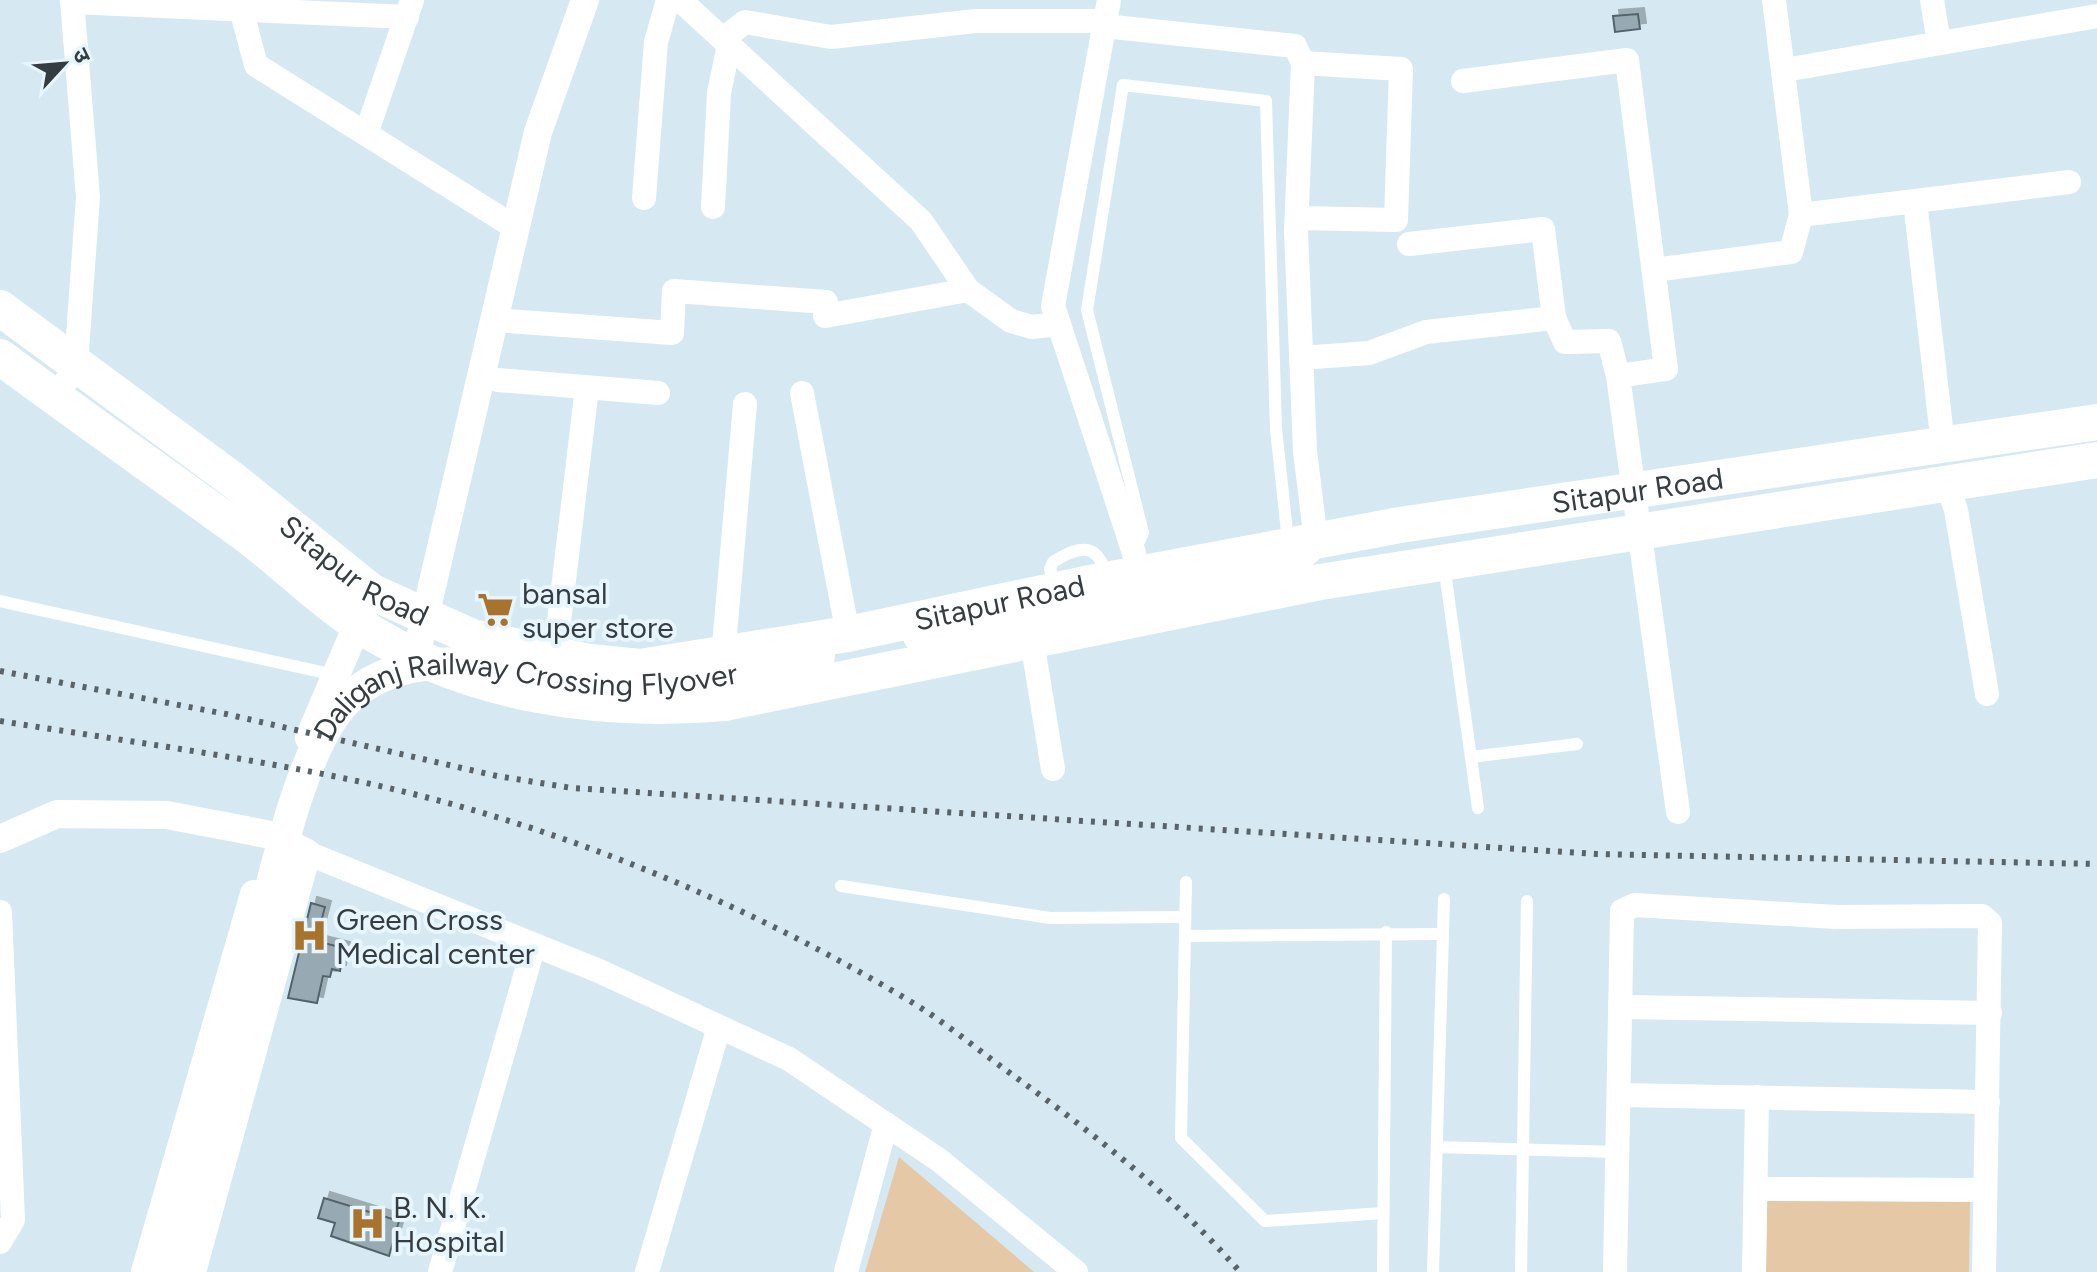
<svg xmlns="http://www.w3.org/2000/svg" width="2097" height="1272" font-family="Figtree,'Noto Sans Devanagari',sans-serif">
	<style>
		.green { fill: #e5c8a5 }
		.building { fill: #97a9b3; stroke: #53636c; stroke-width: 2; filter: url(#shadow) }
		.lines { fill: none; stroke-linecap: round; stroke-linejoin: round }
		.service { stroke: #fff; stroke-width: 12 }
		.minor { stroke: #fff; stroke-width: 24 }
		.tertiary { stroke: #fff; stroke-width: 28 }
		.secondary { stroke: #fff; stroke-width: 32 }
		.primary { stroke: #fff; stroke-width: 36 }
		.rail { stroke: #596368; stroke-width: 6; stroke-dasharray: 4 8; stroke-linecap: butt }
		.labels { text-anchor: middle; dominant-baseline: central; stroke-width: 8; stroke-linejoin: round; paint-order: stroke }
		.street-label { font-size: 30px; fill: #363d41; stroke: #e6f5fe }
		.poi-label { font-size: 30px; fill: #363d41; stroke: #e6f5fe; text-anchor: start }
	</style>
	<defs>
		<filter id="shadow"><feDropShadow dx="6" dy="-6" stdDeviation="0" flood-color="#0004"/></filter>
	</defs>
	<rect width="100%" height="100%" fill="#d6e9f3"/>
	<!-- green -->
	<g class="green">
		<path d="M 899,1157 L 1034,1272 L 865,1272 Z"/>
		<path d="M 1767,1196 L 1970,1199 L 1969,1272 L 1766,1272 Z"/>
	</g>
	<!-- building -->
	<g class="building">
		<path d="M 1638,14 L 1640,29 L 1615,32 L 1613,16 Z"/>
		<path d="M 311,903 L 325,907 L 316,941 L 344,948 L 340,971 L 332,969 L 330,977 L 323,976 L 317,1003 L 288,998 Z"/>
		<path d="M 324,1198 L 399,1221 L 389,1256 L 331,1236 L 335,1223 L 318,1218 Z"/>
	</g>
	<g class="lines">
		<!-- service -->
		<g class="service">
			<path d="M 1135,550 L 1143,533 L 1087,310 L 1123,85 L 1266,101 L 1276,429 L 1288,541"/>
			<path d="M 1444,565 L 1478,808"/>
			<path d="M 1056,587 L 1050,569 L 1053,562 C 1081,544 1098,543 1107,577"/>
			<path d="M 0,601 L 335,675"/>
			<path d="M 1471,757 L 1577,744"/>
			<path d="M 1186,882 L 1181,1138 L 1265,1221 L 1383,1213"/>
			<path d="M 841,886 L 1050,918 L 1185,917"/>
			<path d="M 1185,936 L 1443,934"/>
			<path d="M 1437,1147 L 1617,1152"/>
			<path d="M 1383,1272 L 1386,932"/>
			<path d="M 1433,1272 L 1444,899"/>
			<path d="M 1521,1272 L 1527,901"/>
		</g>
		<!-- minor -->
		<g class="minor">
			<path d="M 680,0 L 921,221 L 968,290 L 1011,321 L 1032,327 L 1059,324"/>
			<path d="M 1109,0 L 1053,306 L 1134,553 L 1136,575"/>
			<path d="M 1774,0 L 1801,215 L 2069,182"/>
			<path d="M 1932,0 L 1939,43"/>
			<path d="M 73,2 L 407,17"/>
			<path d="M 241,9 L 256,65 L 516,228"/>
			<path d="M 1104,26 L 1295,46 L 1303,63 L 1296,231 L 1305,451 L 1316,541"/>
			<path d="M 723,39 L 745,22 L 831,37 L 976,21 L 1105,21"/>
			<path d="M 1785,70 L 2097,16"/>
			<path d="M 1463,81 L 1627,60 L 1666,369 L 1618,376 L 1678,812"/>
			<path d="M 366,134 L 412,0"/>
			<path d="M 644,198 L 656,42 L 668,0"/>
			<path d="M 1915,201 L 1943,445"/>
			<path d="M 713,207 L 719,93 L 729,45"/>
			<path d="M 1297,218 L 1396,220 L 1401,69 L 1303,63"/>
			<path d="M 1654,270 L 1791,252 L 1801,215"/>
			<path d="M 1554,318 L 1565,342 L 1609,341 L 1618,376"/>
			<path d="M 495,320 L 672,333 L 674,291 L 826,302 L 825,316 L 968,290"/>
			<path d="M 1301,358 L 1369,353 L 1426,332 L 1554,318 L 1543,229 L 1409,244"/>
			<path d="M 498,380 L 658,393"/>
			<path d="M 802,393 L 848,634"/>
			<path d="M 56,399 L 76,364 L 88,197 L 72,0"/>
			<path d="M 1947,483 L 1956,510 L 1987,694"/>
			<path d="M 1032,641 L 1053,769"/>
			<path d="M 555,655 L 587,388"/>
			<path d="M 723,657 L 745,404"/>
			<path d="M 307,853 L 599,971 L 789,1059 L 939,1160 L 1076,1272"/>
			<path d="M 0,912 L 13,1220 L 0,1242"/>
			<path d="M 1621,1007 L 1990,1013"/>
			<path d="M 1619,1095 L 1988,1102"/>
			<path d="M 1756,1189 L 1985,1190"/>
			<path d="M 440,1272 L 534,945"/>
			<path d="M 647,1272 L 719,1027"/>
			<path d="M 846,1272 L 886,1124"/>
			<path d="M 1615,1272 L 1622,911 L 1635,905 L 1836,917 L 1982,916 L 1990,923 L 1984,1272"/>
			<path d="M 1754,1272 L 1757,1097"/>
		</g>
		<!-- tertiary -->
		<g class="tertiary">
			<path d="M 416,655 L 538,132 L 585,0"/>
			<path d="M 309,738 L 365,607"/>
			<path d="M 0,839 L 57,814 L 167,815 L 271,835 L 307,853 L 192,1272"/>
			<path d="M 145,1272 L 254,894"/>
		</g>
		<!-- secondary -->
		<g class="secondary">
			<path d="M 919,636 L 1285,567 L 1316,541"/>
			<path id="s1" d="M 169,1272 C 202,1156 231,1039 262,922 C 278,862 299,767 333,717 C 354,686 387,670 424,665 C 481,657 536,677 592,683 C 667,690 745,670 819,656"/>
		</g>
		<!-- primary -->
		<g class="primary">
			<path id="s2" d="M 0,308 L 233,480 L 372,592 L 472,637 L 590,662 L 640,667 L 848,634 L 1085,584 L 1400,525 L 2097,422"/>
			<path d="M 0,357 C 81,417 164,475 245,534 C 284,563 319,599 359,625 C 466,695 599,714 724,703 L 1320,582 L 2097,460"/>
		</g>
		<!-- rail -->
		<g class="rail">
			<path d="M 0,671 L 226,714 L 497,776 L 572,788 L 1596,854 L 2097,864"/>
			<path d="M 0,721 C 119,740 239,756 357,781 C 551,822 749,903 918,1006 C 951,1027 982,1053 1014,1076 C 1094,1134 1175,1197 1240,1272"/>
		</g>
	</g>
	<!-- icons -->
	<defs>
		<symbol id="supermarket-bare" viewBox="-9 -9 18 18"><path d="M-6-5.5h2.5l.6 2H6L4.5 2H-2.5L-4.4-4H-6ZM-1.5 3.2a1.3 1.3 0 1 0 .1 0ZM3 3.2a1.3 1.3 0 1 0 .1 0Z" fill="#a8742d" stroke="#e6f5fe" stroke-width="2.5" paint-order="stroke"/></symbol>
		<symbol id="hospital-bare" viewBox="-9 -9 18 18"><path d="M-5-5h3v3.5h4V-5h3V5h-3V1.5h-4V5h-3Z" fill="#a8742d" stroke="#e6f5fe" stroke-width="2.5" paint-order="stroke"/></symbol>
	</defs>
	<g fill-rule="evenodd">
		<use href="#supermarket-bare" x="470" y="584" width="51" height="51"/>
		<use href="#hospital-bare" x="284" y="910" width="51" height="51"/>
		<use href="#hospital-bare" x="342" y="1198" width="51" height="51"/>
	</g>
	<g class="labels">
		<!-- street labels -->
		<g class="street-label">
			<text stroke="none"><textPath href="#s2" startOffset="1762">Sitapur Road</textPath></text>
			<text stroke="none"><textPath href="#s2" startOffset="442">Sitapur Road</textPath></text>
			<text stroke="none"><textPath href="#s2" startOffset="1114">Sitapur Road</textPath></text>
			<text stroke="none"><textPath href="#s1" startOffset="780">Daliganj Railway Crossing Flyover</textPath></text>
		</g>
		<!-- poi labels -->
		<g class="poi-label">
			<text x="522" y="593">bansal<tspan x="522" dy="34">super store</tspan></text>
			<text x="336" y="919">Green Cross<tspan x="336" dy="34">Medical center</tspan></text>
			<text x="393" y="1207">B. N. K.<tspan x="393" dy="34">Hospital</tspan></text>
		</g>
	</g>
	<!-- north arrow -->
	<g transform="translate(64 64) rotate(64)" stroke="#e6f5fe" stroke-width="6" paint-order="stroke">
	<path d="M0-6L14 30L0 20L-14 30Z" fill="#363d41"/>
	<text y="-12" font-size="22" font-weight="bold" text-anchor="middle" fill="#363d41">उ</text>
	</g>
</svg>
